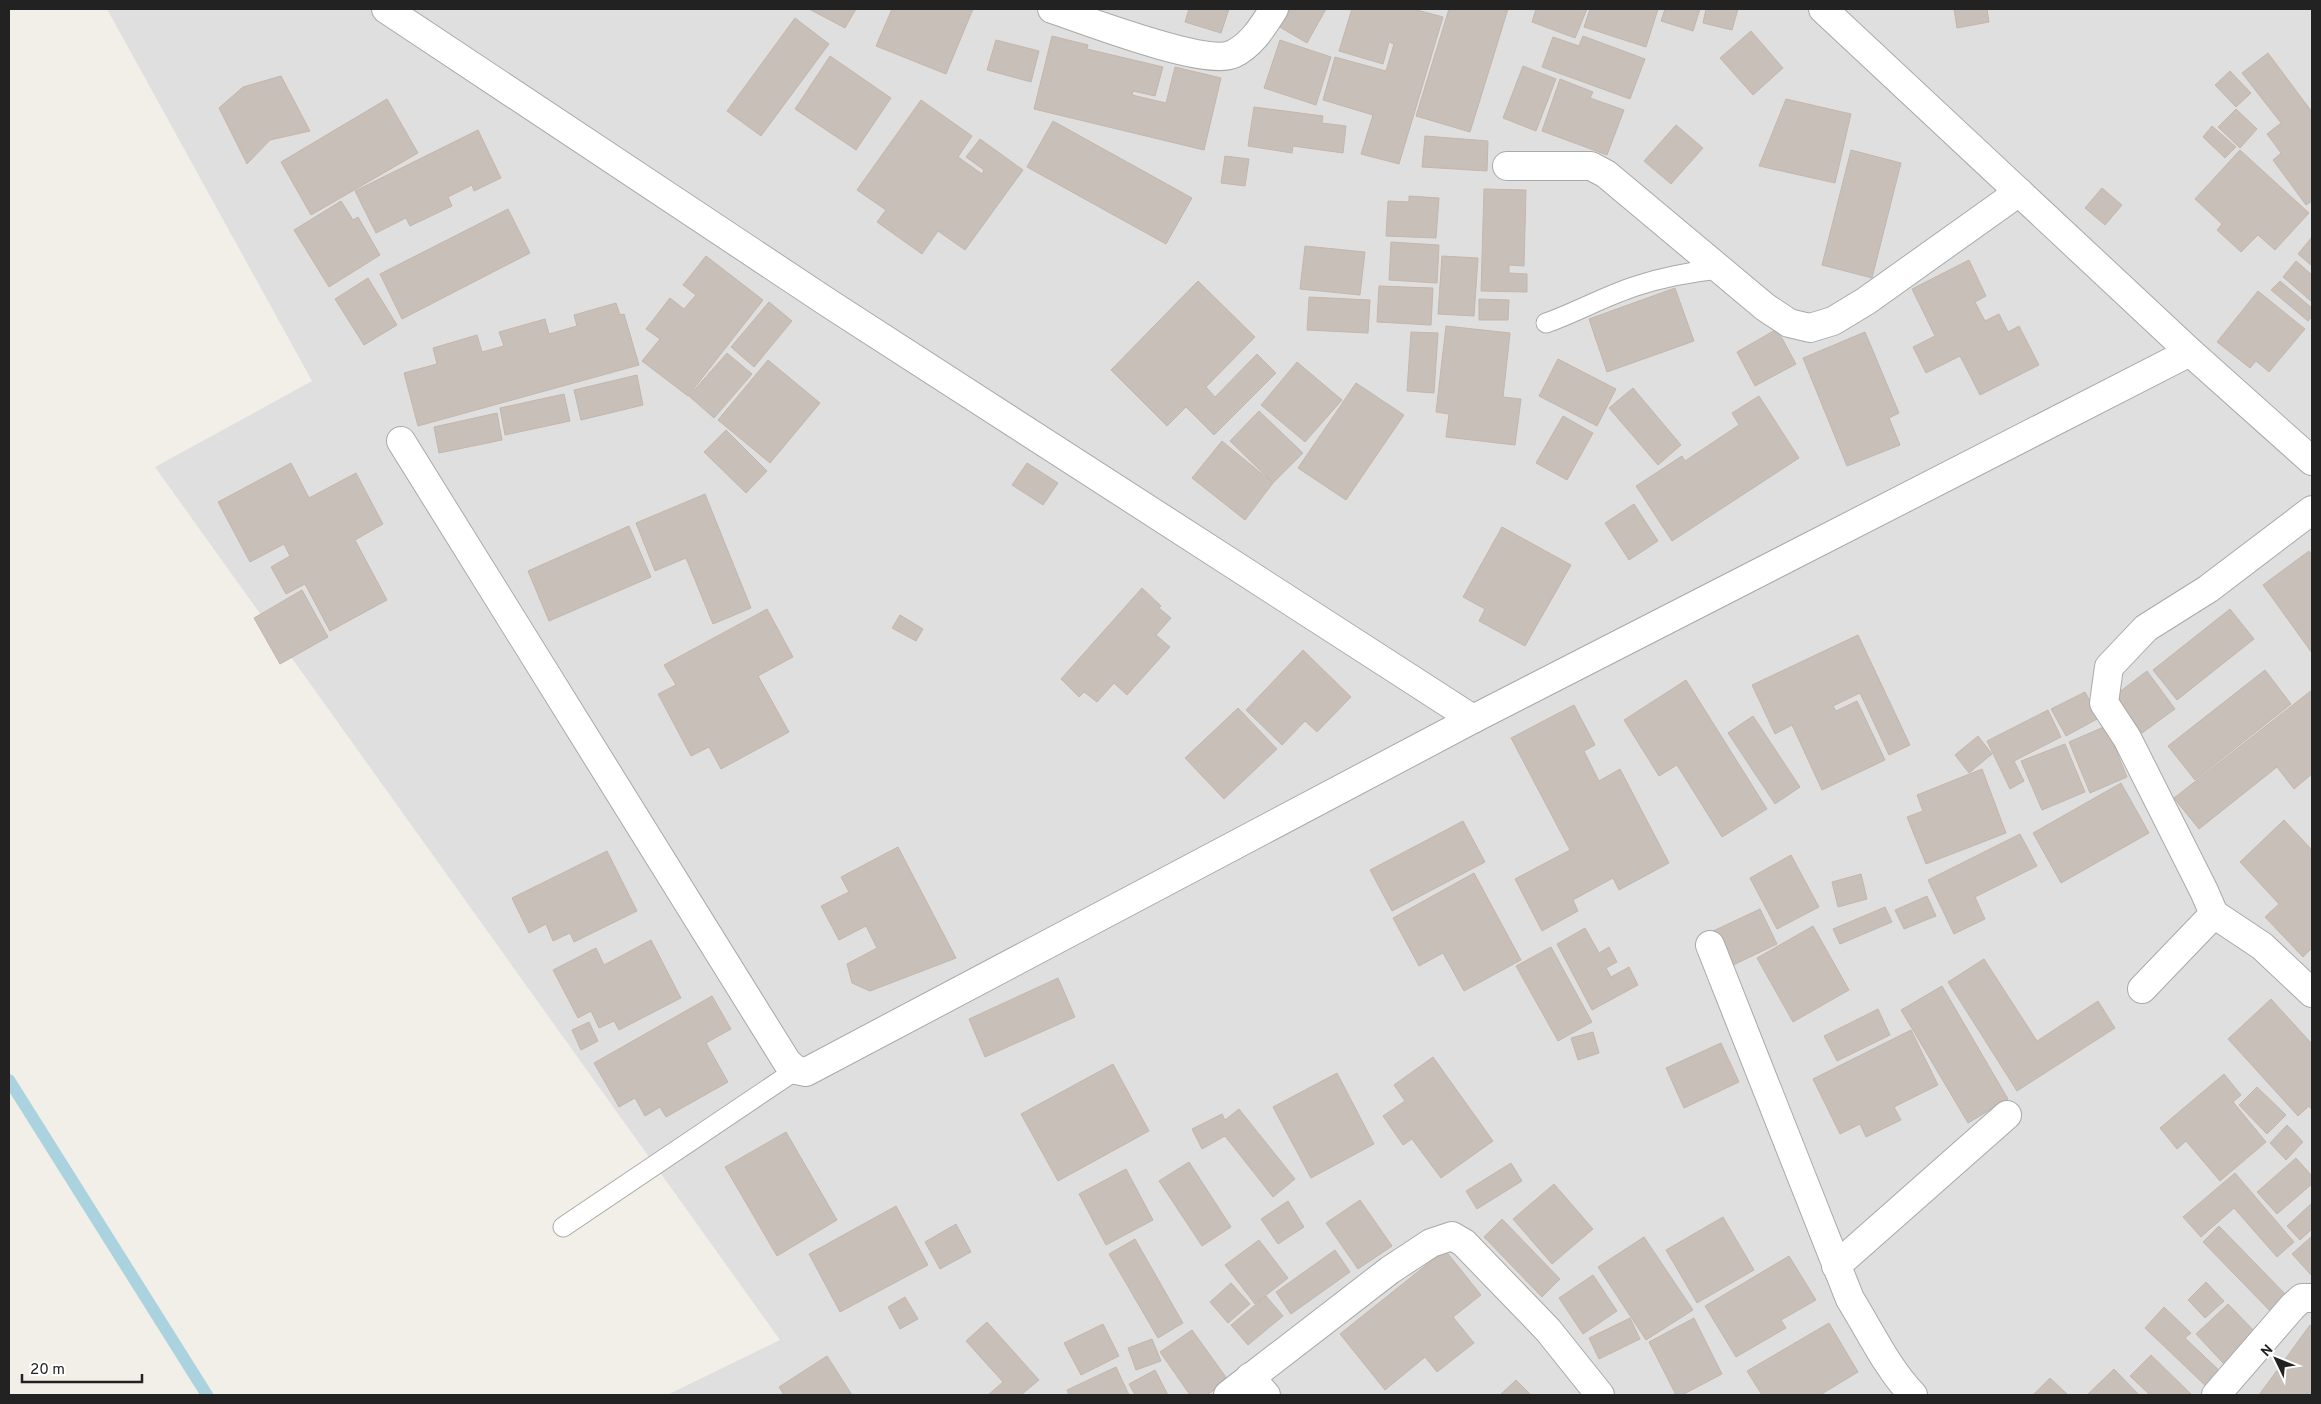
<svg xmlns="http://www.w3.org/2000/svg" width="2321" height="1404" font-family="Overpass,sans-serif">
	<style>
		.residential { fill: #e0dfdf }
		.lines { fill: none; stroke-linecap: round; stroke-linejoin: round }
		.stream { stroke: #aad3df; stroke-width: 12 }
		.building { fill: #c7bfb8; stroke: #c4b6ab }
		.lane-casing { stroke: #a9a9a9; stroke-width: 21 }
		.street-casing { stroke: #a9a9a9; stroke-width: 30 }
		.lane { stroke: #fff; stroke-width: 19 }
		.street { stroke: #fff; stroke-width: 28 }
	</style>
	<rect width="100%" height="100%" fill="#f2efe9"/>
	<!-- residential -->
	<path class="residential" d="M 107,9 L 2312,9 L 2312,1395 L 667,1395 L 780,1340 L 155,467 L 312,381 Z"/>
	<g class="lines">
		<!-- stream -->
		<path class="stream" d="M 9,1080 L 207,1395"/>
	</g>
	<!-- building -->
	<g class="building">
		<path d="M 809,9 L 856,9 L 845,28 Z"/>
		<path d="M 892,9 L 973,9 L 946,74 L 876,46 Z"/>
		<path d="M 1189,9 L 1229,9 L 1221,33 L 1185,22 Z"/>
		<path d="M 1288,9 L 1326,9 L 1307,43 L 1278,26 Z"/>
		<path d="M 1352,9 L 1413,9 L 1443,17 L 1399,164 L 1361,154 L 1373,115 L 1323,100 L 1335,57 L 1386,71 L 1394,44 L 1389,42 L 1383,64 L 1339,51 Z"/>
		<path d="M 1449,9 L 1508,9 L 1470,132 L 1416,116 Z"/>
		<path d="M 1536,9 L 1587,9 L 1575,38 L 1532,22 Z"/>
		<path d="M 1590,9 L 1658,9 L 1646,47 L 1584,27 Z"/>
		<path d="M 1665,9 L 1700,9 L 1693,31 L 1661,21 Z"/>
		<path d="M 1706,9 L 1738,9 L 1732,30 L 1703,23 Z"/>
		<path d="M 1954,9 L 1987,9 L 1989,22 L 1957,28 Z"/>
		<path d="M 795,18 L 829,44 L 761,136 L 727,111 Z"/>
		<path d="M 1751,31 L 1783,68 L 1753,95 L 1720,58 Z"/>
		<path d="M 1052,36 L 1088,45 L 1087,49 L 1163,67 L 1155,96 L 1133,91 L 1132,95 L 1166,103 L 1175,67 L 1221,78 L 1204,150 L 1034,109 Z"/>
		<path d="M 1583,36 L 1645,59 L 1630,99 L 1542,67 L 1553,37 L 1579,46 Z"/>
		<path d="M 996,40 L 1039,51 L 1031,82 L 987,70 Z"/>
		<path d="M 1280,40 L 1331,57 L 1316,105 L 1264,88 Z"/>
		<path d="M 2268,53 L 2312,112 L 2312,201 L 2306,205 L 2273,160 L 2281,153 L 2267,134 L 2281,123 L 2242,73 Z"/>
		<path d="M 830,56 L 891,98 L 856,150 L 795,109 Z"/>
		<path d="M 1523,66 L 1556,79 L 1536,131 L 1503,118 Z"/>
		<path d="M 2230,71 L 2251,93 L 2236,107 L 2215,85 Z"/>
		<path d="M 281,76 L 310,131 L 270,140 L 247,164 L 219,108 L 243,87 Z"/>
		<path d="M 1560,79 L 1593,92 L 1590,98 L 1624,110 L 1607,155 L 1542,131 Z"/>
		<path d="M 387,99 L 418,153 L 311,215 L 281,162 Z"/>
		<path d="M 1786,99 L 1851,114 L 1835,183 L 1759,166 Z"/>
		<path d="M 921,100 L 972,136 L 958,157 L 982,174 L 984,170 L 966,157 L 980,139 L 1023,170 L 965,250 L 938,231 L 922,254 L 877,222 L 886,210 L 857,190 Z"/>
		<path d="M 1254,107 L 1323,116 L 1322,123 L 1346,126 L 1343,153 L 1293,146 L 1292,153 L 1248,146 Z"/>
		<path d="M 2236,109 L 2257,129 L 2240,148 L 2218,127 Z"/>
		<path d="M 1053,121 L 1192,198 L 1166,244 L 1027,167 Z"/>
		<path d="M 1676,125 L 1703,148 L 1671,184 L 1644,161 Z"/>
		<path d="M 2212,126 L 2236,147 L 2225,158 L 2203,137 Z"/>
		<path d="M 478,130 L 501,178 L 474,191 L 472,185 L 448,197 L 452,206 L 410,226 L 406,218 L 376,233 L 355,191 Z"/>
		<path d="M 1425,136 L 1488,141 L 1487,171 L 1422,167 Z"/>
		<path d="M 1851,150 L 1901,163 L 1872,278 L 1822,265 Z"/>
		<path d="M 2240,150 L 2309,213 L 2275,250 L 2258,235 L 2241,252 L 2217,230 L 2222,224 L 2195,199 Z"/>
		<path d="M 1225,156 L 1249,159 L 1245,186 L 1221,183 Z"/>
		<path d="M 2102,188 L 2122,205 L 2105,225 L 2085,208 Z"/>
		<path d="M 1484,189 L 1526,190 L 1524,266 L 1509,265 L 1509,273 L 1527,274 L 1527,292 L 1481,291 Z"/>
		<path d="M 1409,196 L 1439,198 L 1436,238 L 1386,236 L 1388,201 L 1409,202 Z"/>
		<path d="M 341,201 L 353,220 L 358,217 L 380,255 L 329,287 L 294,230 Z"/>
		<path d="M 508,209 L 530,253 L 402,319 L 380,274 Z"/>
		<path d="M 2312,237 L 2312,266 L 2298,254 Z"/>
		<path d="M 1391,242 L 1439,245 L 1437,283 L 1389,280 Z"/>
		<path d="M 1305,246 L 1365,252 L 1360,295 L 1300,289 Z"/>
		<path d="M 706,256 L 763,300 L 688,396 L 642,361 L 660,339 L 646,329 L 670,298 L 684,309 L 696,295 L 683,285 Z"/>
		<path d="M 1442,256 L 1478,258 L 1474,316 L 1438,314 Z"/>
		<path d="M 1969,260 L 1986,296 L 1975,302 L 1985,321 L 1999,314 L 2008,332 L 2019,326 L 2039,365 L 1980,395 L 1960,356 L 1926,373 L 1913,347 L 1935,336 L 1912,289 Z"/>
		<path d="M 2296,261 L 2312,275 L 2312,302 L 2283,277 Z"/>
		<path d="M 368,278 L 397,325 L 364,345 L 335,299 Z"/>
		<path d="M 1198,281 L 1255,337 L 1206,387 L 1215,397 L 1257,354 L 1276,373 L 1214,435 L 1186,407 L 1167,426 L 1111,370 Z"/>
		<path d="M 2280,281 L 2312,308 L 2312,316 L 2308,321 L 2271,290 Z"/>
		<path d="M 1379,286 L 1433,288 L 1431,325 L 1377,322 Z"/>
		<path d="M 1675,288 L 1694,341 L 1607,372 L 1589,319 Z"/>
		<path d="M 2258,291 L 2305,329 L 2269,372 L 2256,361 L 2250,368 L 2217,342 Z"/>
		<path d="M 1309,297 L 1370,300 L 1368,333 L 1307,330 Z"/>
		<path d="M 1479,299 L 1509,300 L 1508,320 L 1479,320 Z"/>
		<path d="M 769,302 L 792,321 L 754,367 L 731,347 Z"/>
		<path d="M 616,303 L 620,315 L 624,314 L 639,365 L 418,426 L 404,373 L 437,364 L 433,348 L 477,335 L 482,352 L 504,346 L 499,332 L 545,319 L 549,334 L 577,326 L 574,315 Z"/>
		<path d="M 1446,326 L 1510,333 L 1503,397 L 1521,399 L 1515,445 L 1446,437 L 1449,414 L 1436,412 Z"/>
		<path d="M 1777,329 L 1796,364 L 1755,386 L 1737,352 Z"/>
		<path d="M 1411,332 L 1438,333 L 1434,393 L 1407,391 Z"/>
		<path d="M 1865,332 L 1899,413 L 1889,418 L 1900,445 L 1847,466 L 1803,358 Z"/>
		<path d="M 727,353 L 752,374 L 714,418 L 689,396 Z"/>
		<path d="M 1558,359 L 1616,389 L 1597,426 L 1539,396 Z"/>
		<path d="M 768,360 L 820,403 L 770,463 L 718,420 Z"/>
		<path d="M 1297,362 L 1342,400 L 1305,442 L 1261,405 Z"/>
		<path d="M 637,375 L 643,405 L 581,420 L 574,390 Z"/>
		<path d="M 1356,383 L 1404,415 L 1346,500 L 1298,468 Z"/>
		<path d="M 1633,388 L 1681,445 L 1658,465 L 1609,408 Z"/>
		<path d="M 564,394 L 570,421 L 505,435 L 500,408 Z"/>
		<path d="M 1759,396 L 1799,458 L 1672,541 L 1636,486 L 1682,456 L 1685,461 L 1739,425 L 1732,413 Z"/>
		<path d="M 1259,411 L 1303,453 L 1273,483 L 1230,441 Z"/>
		<path d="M 497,413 L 502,440 L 439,453 L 434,427 Z"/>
		<path d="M 1563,416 L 1593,433 L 1567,480 L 1536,463 Z"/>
		<path d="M 726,430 L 767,471 L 746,493 L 704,452 Z"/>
		<path d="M 1222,441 L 1273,483 L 1245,520 L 1192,478 Z"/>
		<path d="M 291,463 L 309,498 L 356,473 L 383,524 L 355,540 L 387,600 L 330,631 L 305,584 L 286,594 L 271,567 L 290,556 L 284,544 L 250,562 L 218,502 Z"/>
		<path d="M 1027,463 L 1058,483 L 1043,505 L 1012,485 Z"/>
		<path d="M 705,494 L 751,608 L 713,624 L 686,558 L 655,571 L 636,523 Z"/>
		<path d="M 1634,504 L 1658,541 L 1629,560 L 1605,523 Z"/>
		<path d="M 629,526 L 651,577 L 549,621 L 528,571 Z"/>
		<path d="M 1502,527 L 1571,565 L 1525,646 L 1479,621 L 1485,609 L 1463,597 Z"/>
		<path d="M 2309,551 L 2312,556 L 2312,653 L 2263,585 Z"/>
		<path d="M 1142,588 L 1161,606 L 1159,608 L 1171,618 L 1156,635 L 1170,647 L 1127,695 L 1114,683 L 1097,702 L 1084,692 L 1079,697 L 1061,679 Z"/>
		<path d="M 302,590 L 328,637 L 280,664 L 254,618 Z"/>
		<path d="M 767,609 L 793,657 L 758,676 L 789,732 L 721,769 L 709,747 L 691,756 L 658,694 L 676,685 L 664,665 Z"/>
		<path d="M 2230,609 L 2254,639 L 2177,700 L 2153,670 Z"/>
		<path d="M 900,615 L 923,629 L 916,641 L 892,628 Z"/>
		<path d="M 1858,635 L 1910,745 L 1889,755 L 1860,693 L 1833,706 L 1836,711 L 1857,701 L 1885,760 L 1822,790 L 1792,725 L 1775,734 L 1752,685 Z"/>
		<path d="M 1303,650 L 1351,697 L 1317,732 L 1305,721 L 1282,745 L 1246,710 Z"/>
		<path d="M 2265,670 L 2291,704 L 2195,780 L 2168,746 Z"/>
		<path d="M 2147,671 L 2175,709 L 2142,733 L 2114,696 Z"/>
		<path d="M 1686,680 L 1767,809 L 1722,837 L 1677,765 L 1659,776 L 1624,720 Z"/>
		<path d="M 2312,690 L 2312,774 L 2294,789 L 2277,767 L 2199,829 L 2174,798 Z"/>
		<path d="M 2085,692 L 2099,718 L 2066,736 L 2051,709 Z"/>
		<path d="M 1574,705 L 1595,745 L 1584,751 L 1599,781 L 1620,769 L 1669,863 L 1619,890 L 1613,878 L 1573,900 L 1578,911 L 1542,931 L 1515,879 L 1570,850 L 1511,738 Z"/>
		<path d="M 1238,708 L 1277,749 L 1224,799 L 1185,758 Z"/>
		<path d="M 2048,710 L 2061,737 L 2014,761 L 2024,781 L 2010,789 L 1987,741 Z"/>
		<path d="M 1753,716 L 1800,787 L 1775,804 L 1728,733 Z"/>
		<path d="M 2106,726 L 2127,777 L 2090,793 L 2069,742 Z"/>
		<path d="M 1978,736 L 1992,754 L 1969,773 L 1955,755 Z"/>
		<path d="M 2065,744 L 2085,792 L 2042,810 L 2021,761 Z"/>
		<path d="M 1982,769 L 2006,833 L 1926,864 L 1907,817 L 1923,811 L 1917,795 Z"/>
		<path d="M 2121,783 L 2149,833 L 2061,883 L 2033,833 Z"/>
		<path d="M 2284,820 L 2312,850 L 2312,948 L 2303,957 L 2265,917 L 2279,904 L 2240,862 Z"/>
		<path d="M 1463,821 L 1485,862 L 1392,911 L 1370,870 Z"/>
		<path d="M 2020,834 L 2037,866 L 1975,897 L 1985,919 L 1954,934 L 1928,880 Z"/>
		<path d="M 898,847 L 956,958 L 870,991 L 852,983 L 847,964 L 877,948 L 866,926 L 839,940 L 821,906 L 849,892 L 841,877 Z"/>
		<path d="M 607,851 L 637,911 L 574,942 L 570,933 L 553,941 L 546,924 L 529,933 L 512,898 Z"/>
		<path d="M 1791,855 L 1819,907 L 1777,929 L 1750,878 Z"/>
		<path d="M 1474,873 L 1521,960 L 1464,991 L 1443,953 L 1419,966 L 1393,918 Z"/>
		<path d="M 1861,874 L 1867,899 L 1838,907 L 1832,882 Z"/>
		<path d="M 1927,896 L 1936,916 L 1904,929 L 1895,910 Z"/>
		<path d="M 1885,907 L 1892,922 L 1840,944 L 1833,929 Z"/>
		<path d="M 1760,909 L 1777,944 L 1729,967 L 1713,931 Z"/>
		<path d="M 1813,926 L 1849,990 L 1793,1022 L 1757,958 Z"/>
		<path d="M 1585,928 L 1599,953 L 1609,947 L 1617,962 L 1606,968 L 1611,977 L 1629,967 L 1638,985 L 1592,1010 L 1557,944 Z"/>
		<path d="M 651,940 L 681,998 L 619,1030 L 614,1021 L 599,1028 L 591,1011 L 578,1018 L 553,970 L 596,948 L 604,965 Z"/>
		<path d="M 1551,947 L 1592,1022 L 1558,1041 L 1516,966 Z"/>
		<path d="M 1984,959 L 2037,1041 L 2098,1001 L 2115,1028 L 2017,1091 L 1948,982 Z"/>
		<path d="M 1058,978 L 1075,1017 L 985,1057 L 969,1019 Z"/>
		<path d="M 1942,986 L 2008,1099 L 1968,1123 L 1901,1010 Z"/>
		<path d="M 712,996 L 731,1029 L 706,1043 L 728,1082 L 666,1117 L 660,1107 L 645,1116 L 635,1098 L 619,1107 L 594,1063 Z"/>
		<path d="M 2271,999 L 2312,1044 L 2312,1110 L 2309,1106 L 2298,1116 L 2228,1039 Z"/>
		<path d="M 1878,1009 L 1890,1035 L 1837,1061 L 1824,1036 Z"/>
		<path d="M 589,1022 L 598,1041 L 581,1050 L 572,1030 Z"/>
		<path d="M 1911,1030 L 1938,1085 L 1894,1107 L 1901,1120 L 1866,1137 L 1860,1124 L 1840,1134 L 1813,1079 Z"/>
		<path d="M 1593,1032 L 1599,1053 L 1578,1060 L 1571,1038 Z"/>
		<path d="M 1721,1043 L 1739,1082 L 1684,1108 L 1666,1068 Z"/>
		<path d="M 1433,1057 L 1493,1141 L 1441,1178 L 1412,1139 L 1403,1145 L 1383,1116 L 1405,1101 L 1394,1085 Z"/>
		<path d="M 1113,1064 L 1149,1131 L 1058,1181 L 1021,1114 Z"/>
		<path d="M 1337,1073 L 1374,1144 L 1311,1178 L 1273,1107 Z"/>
		<path d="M 2224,1074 L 2241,1095 L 2233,1102 L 2266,1142 L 2220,1181 L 2186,1141 L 2177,1149 L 2160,1128 Z"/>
		<path d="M 2257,1087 L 2286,1115 L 2267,1134 L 2239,1105 Z"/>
		<path d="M 1239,1109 L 1295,1179 L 1273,1197 L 1225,1136 L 1202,1149 L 1192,1129 L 1222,1114 L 1225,1120 Z"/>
		<path d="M 2287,1125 L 2303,1142 L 2286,1160 L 2270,1143 Z"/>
		<path d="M 786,1132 L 837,1220 L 777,1256 L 725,1167 Z"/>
		<path d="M 2296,1158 L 2312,1176 L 2312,1184 L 2277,1214 L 2257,1192 Z"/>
		<path d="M 1189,1162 L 1231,1227 L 1202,1246 L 1159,1181 Z"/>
		<path d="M 1511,1163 L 1522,1181 L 1477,1209 L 1466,1191 Z"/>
		<path d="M 1126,1169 L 1153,1220 L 1106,1245 L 1079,1194 Z"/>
		<path d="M 2235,1173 L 2294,1242 L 2277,1257 L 2234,1208 L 2201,1237 L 2183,1217 Z"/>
		<path d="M 1554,1184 L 1593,1229 L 1552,1264 L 1513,1219 Z"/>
		<path d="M 1360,1200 L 1392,1246 L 1358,1269 L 1326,1223 Z"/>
		<path d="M 1288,1201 L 1304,1227 L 1278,1244 L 1261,1219 Z"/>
		<path d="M 2312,1203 L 2312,1229 L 2300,1240 L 2287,1226 Z"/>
		<path d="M 896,1206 L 928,1265 L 840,1312 L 809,1254 Z"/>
		<path d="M 1723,1217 L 1754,1270 L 1697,1303 L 1666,1250 Z"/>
		<path d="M 1502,1219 L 1560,1279 L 1542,1297 L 1484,1237 Z"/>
		<path d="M 956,1224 L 971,1252 L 940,1269 L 925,1242 Z"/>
		<path d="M 2219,1226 L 2291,1300 L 2275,1316 L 2203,1242 Z"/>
		<path d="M 2312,1236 L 2312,1276 L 2292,1254 Z"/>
		<path d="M 1644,1237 L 1693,1310 L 1646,1340 L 1598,1267 Z"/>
		<path d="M 1135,1239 L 1183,1323 L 1158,1338 L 1109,1254 Z"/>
		<path d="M 1259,1240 L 1288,1278 L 1255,1304 L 1225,1265 Z"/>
		<path d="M 1335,1250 L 1350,1272 L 1291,1314 L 1276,1292 Z"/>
		<path d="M 1445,1250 L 1481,1295 L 1453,1317 L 1474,1343 L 1437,1372 L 1425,1357 L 1385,1390 L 1340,1334 Z"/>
		<path d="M 1789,1256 L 1816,1300 L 1781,1320 L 1786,1328 L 1736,1357 L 1705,1306 Z"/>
		<path d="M 1593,1275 L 1617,1311 L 1583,1334 L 1559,1298 Z"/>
		<path d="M 2206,1282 L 2224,1301 L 2205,1318 L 2188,1300 Z"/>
		<path d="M 1231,1283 L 1250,1304 L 1228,1323 L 1210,1302 Z"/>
		<path d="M 1266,1296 L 1283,1316 L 1248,1345 L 1231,1325 Z"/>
		<path d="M 905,1297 L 918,1319 L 900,1329 L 888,1307 Z"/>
		<path d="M 2228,1304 L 2257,1334 L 2225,1365 L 2196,1334 Z"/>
		<path d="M 2164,1307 L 2191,1333 L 2185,1338 L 2224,1375 L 2210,1390 L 2145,1328 Z"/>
		<path d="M 1630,1318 L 1640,1339 L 1599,1359 L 1589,1338 Z"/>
		<path d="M 1694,1318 L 1722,1374 L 1682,1395 L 1676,1395 L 1649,1342 Z"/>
		<path d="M 987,1322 L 1039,1380 L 1021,1395 L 988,1395 L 1003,1382 L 966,1341 Z"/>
		<path d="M 1829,1323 L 1858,1372 L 1820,1395 L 1762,1395 L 1747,1371 Z"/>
		<path d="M 1103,1324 L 1119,1356 L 1081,1375 L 1064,1343 Z"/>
		<path d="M 2310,1325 L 2312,1327 L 2312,1395 L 2259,1395 Z"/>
		<path d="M 1192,1330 L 1228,1380 L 1207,1395 L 1190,1395 L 1160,1352 Z"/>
		<path d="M 1152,1339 L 1161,1361 L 1136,1370 L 1128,1348 Z"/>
		<path d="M 2151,1355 L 2192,1395 L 2150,1395 L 2130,1376 Z"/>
		<path d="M 827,1356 L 852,1395 L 784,1395 L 779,1387 Z"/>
		<path d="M 1116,1367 L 1129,1395 L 1069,1395 L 1067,1390 Z"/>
		<path d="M 2114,1369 L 2139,1395 L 2087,1395 Z"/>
		<path d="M 1155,1370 L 1168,1395 L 1135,1395 L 1129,1384 Z"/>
		<path d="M 2050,1378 L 2068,1395 L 2033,1395 Z"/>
		<path d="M 1516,1380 L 1531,1395 L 1500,1395 Z"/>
	</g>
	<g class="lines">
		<defs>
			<g id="lane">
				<path d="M 1546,323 C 1577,312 1605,296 1636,286 C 1663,277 1691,272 1719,269"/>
				<path d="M 563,1227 L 796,1070"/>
			</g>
			<g id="street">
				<path d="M 386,9 L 830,304 L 1473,719"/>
				<path d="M 1052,9 C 1085,20 1206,67 1233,54 C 1252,45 1263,26 1274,9"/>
				<path d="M 1823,9 L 2190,352 L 2312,461"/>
				<path d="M 1507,166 L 1591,166 L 1606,174 L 1765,307 L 1789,323 L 1810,328 L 1833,321 L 1866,301 L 2019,192"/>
				<path d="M 401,441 L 787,1062 L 796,1070 L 806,1072 L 1473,719 L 2190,352"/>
				<path d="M 2214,914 L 2262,946 L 2312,993"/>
				<path d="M 1710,945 L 1850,1299 C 1870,1331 1887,1368 1913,1395"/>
				<path d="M 2142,989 L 2214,914 L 2204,891 L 2127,738 L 2104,703 L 2109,667 L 2146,628 L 2208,589 L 2312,510"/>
				<path d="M 1836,1266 L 2007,1115"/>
				<path d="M 1250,1377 L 1266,1395"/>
				<path d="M 1228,1395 L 1390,1270 L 1431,1243 L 1452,1236 L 1464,1243 L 1548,1330 L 1600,1395"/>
				<path d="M 2216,1395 L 2293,1306 L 2302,1298 L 2312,1298"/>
			</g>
		</defs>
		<!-- lane casing -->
		<use href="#lane" class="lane-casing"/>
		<!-- street casing -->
		<use href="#street" class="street-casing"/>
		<!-- lane -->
		<use href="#lane" class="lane"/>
		<!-- street -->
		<use href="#street" class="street"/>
	</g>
	<!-- border -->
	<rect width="2321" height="1404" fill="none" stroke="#222222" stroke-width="20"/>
	<!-- north arrow -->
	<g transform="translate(2276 1359) rotate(313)" stroke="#ffffff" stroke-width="4" paint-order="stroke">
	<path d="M0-4L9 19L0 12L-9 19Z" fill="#222222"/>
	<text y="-8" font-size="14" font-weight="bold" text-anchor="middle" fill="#222222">N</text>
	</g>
	<!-- scale -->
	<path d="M22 1374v8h120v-8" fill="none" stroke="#222222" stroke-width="2.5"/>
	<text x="30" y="1374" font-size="15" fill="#222222" stroke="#ffffff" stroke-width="4" paint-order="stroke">20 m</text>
</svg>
